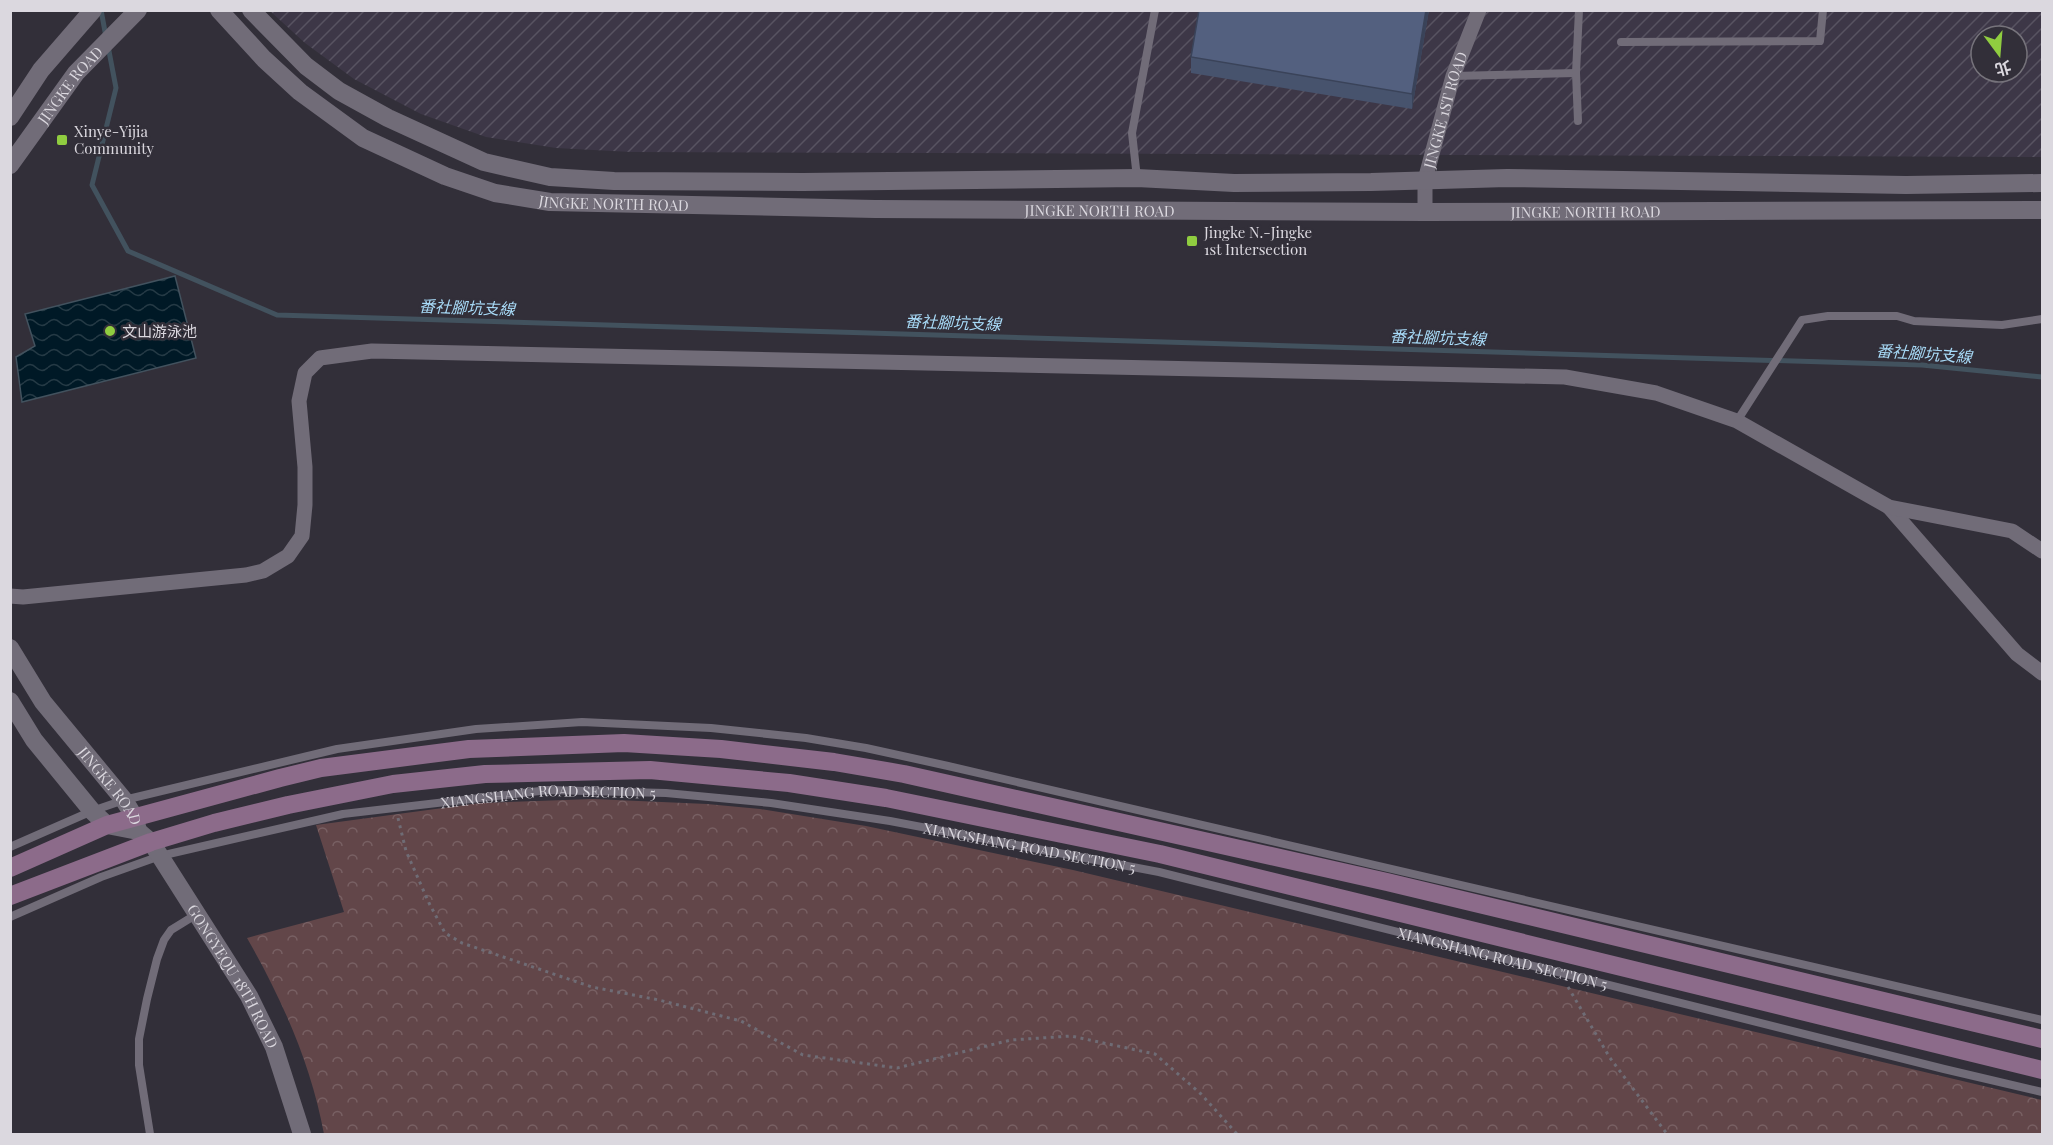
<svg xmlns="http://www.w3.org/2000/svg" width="2053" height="1145" font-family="'Playfair Display','Noto Sans TC',serif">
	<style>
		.industrial { fill: url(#industrial-furrows); fill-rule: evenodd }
		.forest { fill: url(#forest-crowns) }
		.water { fill: url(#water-waves); stroke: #42525e; stroke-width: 1.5 }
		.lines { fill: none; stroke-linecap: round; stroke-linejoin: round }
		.stream { stroke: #42525e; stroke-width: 5 }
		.path { stroke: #6f6c75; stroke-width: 3; stroke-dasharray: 3 4.5; stroke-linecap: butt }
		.service { stroke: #716c78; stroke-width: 8 }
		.minor { stroke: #716c78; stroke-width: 15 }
		.tertiary { stroke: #716c78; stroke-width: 18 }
		.secondary { stroke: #8c6b8a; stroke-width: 18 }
		.wall { fill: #47536d }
		.shaded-wall { fill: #3a4359 }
		.building { fill: #53607f; stroke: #3a4359; stroke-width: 1.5 }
		.poi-dot { fill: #90cd40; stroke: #322f39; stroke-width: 2 }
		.labels { text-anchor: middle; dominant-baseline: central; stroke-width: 5; stroke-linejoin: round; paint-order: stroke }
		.street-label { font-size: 15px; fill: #dbd8df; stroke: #322f39 }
		.poi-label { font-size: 15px; fill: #dbd8df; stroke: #322f39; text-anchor: start }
		.water-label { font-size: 16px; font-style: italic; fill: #a8dbf8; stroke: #322f39 }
	</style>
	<defs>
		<pattern id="industrial-furrows" width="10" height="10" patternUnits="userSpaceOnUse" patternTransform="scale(1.5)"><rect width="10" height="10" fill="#3d3747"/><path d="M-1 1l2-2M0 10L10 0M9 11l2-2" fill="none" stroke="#585361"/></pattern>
		<pattern id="forest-crowns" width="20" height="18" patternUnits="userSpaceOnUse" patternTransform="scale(1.5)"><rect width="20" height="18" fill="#624649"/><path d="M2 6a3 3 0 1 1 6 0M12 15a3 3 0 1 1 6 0" fill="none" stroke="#786063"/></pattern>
		<pattern id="water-waves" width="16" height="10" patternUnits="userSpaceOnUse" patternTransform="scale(1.5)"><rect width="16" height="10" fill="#001926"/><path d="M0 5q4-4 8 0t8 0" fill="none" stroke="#253a45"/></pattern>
	</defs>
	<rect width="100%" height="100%" fill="#322f39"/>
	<!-- industrial -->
	<path class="industrial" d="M 270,11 L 2042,11 L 2042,157 L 631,152 L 556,148 L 486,137 L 421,114 L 354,79 L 305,43 ZM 1981,36 L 2017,36 L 2017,72 L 1981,72 Z"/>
	<!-- forest -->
	<path class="forest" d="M 593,799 L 707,804 L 760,809 L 866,826 L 1073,870 L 2042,1100 L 2042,1134 L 324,1134 C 311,1064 282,999 247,938 L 344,912 L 316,825 L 480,803 Z"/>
	<!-- water -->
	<path class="water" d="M 175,276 L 196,358 L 22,402 L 16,357 L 35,346 L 25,314 Z"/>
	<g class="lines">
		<!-- stream -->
		<g class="stream">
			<path d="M 101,10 L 106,37"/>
			<path d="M 108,46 L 116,88 L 92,185 L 128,251 L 277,315 L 1922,365 L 2042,377"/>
		</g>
		<!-- path -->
		<g class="path">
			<path d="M 398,818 L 406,851 L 429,903 L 445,933 L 462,943 L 592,987 L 659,1000 L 741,1021 L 803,1055 L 897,1068 L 1011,1040 L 1071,1036 L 1155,1054 L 1201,1094 L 1237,1134"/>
			<path d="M 1568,987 L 1610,1058 L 1667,1134"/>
		</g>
		<!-- service -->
		<g class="service">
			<path d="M 1621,42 L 1820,41 L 1823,10"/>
			<path d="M 1453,76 L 1576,73"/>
			<path d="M 1578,121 L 1576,73 L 1579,10"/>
			<path d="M 1137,178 L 1132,133 L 1155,10"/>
			<path d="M 1737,421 L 1802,320 L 1828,316 L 1897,316 L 1914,321 L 2002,325 L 2042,319"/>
			<path d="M 10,847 L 92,811 L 124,800 L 337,749 L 476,729 L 582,722 L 711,728 L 806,738 L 866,748 L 948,766 L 2042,1020"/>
			<path id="s1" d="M 10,917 L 101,877 L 160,856 L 343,814 L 548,790 L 666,793 L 771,803 L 890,821 L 1159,872 L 1944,1069 L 2042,1092"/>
			<path d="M 150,1134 L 139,1065 L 139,1039 L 147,999 L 157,959 L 164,940 L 171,930 L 197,914"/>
		</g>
		<!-- minor -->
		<g class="minor">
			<path id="s2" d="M 1425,212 L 1425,180 L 1453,76 L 1479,10"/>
			<path d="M 1889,507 L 2017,654 L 2042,673"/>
			<path d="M 10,596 L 23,597 L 246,575 L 263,571 L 288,556 L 302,536 L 305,505 L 305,467 L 299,401 L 305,373 L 320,358 L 372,351 L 1565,377 L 1656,393 L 1737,421 L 1889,507 L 2012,531 L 2042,551"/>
		</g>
		<!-- tertiary -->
		<g class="tertiary">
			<path id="s3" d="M 219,10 L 264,59 L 300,92 L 363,138 L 445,176 L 495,193 L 550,202 L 875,209 L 1425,212 L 2042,210"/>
			<path d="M 251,10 L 306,66 L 339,91 L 388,118 L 484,162 L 550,177 L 614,181 L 803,182 L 1137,178 L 1234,183 L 1371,182 L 1507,178 L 1906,185 L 2042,183"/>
			<path d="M 10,117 L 41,70 L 93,10"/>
			<path id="s4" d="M 10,165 L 76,73 L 138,10"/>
			<path id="s5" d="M 10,648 L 43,702 L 124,800 L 135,818 L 138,831"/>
			<path id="s6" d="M 10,701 L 34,740 L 92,811 L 107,825 L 138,831 L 151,842 L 160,856 L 249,996 L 274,1047 L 302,1134"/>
		</g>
		<!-- secondary -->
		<g class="secondary">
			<path d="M 10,868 L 107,825 L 280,778 L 321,768 L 469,749 L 624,743 L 721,749 L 834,762 L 904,774 L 1387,882 L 2042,1039"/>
			<path d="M 10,896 L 151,842 L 214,823 L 288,805 L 393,784 L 485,774 L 650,770 L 789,783 L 886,798 L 1160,854 L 2042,1070"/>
		</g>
	</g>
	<!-- wall -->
	<path class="wall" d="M 1199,10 L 1429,10 L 1412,109 L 1191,73 L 1191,57 Z"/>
	<!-- shaded-wall -->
	<path class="shaded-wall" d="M 1426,10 L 1429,10 L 1412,109 L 1412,94 Z"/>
	<!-- building -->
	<path class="building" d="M 1199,10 L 1426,10 L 1412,94 L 1191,57 Z"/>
	<!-- markers -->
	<g class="poi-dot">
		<rect x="56" y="134" width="12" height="12" rx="3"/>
		<rect x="1186" y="235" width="12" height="12" rx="3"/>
		<circle cx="110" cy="331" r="6"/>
	</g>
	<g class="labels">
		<!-- street labels -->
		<g class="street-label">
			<text stroke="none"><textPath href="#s4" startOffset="100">JINGKE ROAD</textPath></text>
			<text stroke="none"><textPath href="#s2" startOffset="105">JINGKE 1ST ROAD</textPath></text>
			<text stroke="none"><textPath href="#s3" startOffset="456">JINGKE NORTH ROAD</textPath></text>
			<text stroke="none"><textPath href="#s3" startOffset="942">JINGKE NORTH ROAD</textPath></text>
			<text stroke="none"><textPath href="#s3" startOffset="1428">JINGKE NORTH ROAD</textPath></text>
			<text stroke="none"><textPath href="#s5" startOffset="171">JINGKE ROAD</textPath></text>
			<text stroke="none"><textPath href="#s1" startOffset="556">XIANGSHANG ROAD SECTION 5</textPath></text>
			<text stroke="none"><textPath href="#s1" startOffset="1042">XIANGSHANG ROAD SECTION 5</textPath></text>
			<text stroke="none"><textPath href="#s1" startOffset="1528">XIANGSHANG ROAD SECTION 5</textPath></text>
			<text stroke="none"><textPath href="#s6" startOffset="364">GONGYEQU 18TH ROAD</textPath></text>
		</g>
		<!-- poi labels -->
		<g class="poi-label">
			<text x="74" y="131">Xinye-Yijia<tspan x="74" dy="17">Community</tspan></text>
			<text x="1204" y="232">Jingke N.-Jingke<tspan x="1204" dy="17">1st Intersection</tspan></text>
			<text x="122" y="331">文山游泳池</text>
		</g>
		<!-- water labels -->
		<g class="water-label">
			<text transform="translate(467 307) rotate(2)">番社腳坑支線</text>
			<text transform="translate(953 322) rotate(2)">番社腳坑支線</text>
			<text transform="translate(1438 337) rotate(2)">番社腳坑支線</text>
			<text transform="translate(1924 353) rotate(4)">番社腳坑支線</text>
		</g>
	</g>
	<!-- border -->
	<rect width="2053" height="1145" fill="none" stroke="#dbd8df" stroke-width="24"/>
	<!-- north arrow -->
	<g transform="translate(1999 54) rotate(164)"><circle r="28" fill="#322f39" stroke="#76737b" stroke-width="1.5"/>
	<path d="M0-4.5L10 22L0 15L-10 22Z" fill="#90cd40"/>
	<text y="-9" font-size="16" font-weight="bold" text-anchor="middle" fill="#dbd8df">北</text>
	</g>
</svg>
